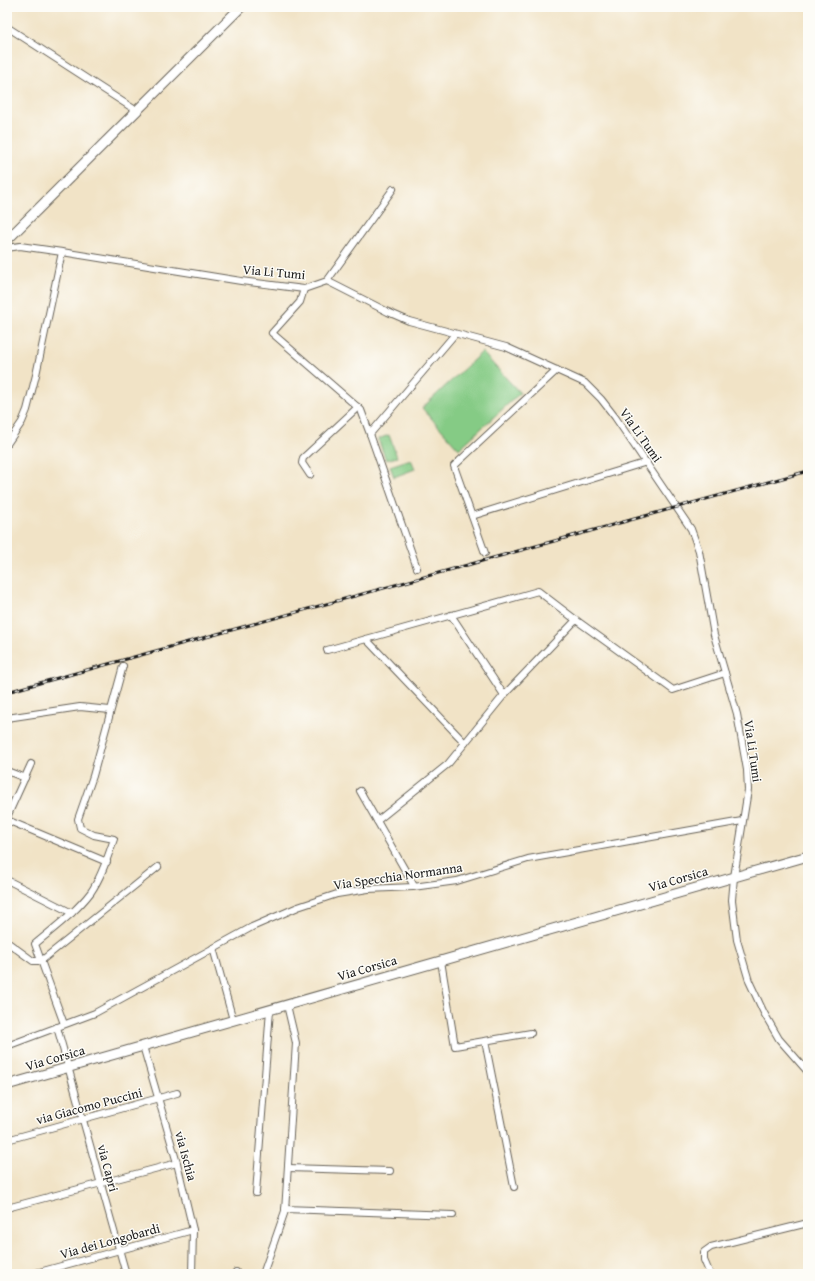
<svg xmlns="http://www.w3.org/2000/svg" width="815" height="1281" font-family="'Gentium Book Plus',serif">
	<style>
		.garden { fill: #85cb85; stroke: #507450 }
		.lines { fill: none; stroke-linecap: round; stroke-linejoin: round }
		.street-casing { stroke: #676258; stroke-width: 8 }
		.secondary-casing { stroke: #676258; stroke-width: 11 }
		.street { stroke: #fff; stroke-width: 6 }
		.secondary { stroke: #fff; stroke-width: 9 }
		.rail-casing { stroke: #1c1c1c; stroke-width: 3 }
		.rail { stroke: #fdfcf7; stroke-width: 1.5; stroke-dasharray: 4.5; stroke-linecap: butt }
		.labels { text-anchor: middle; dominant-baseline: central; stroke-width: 3; stroke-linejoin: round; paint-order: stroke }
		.street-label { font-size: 13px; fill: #1c1c1c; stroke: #fdfcf7 }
	</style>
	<rect width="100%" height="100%" fill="#fdfcf7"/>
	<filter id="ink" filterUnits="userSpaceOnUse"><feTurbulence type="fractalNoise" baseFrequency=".025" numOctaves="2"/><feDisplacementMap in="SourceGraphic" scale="8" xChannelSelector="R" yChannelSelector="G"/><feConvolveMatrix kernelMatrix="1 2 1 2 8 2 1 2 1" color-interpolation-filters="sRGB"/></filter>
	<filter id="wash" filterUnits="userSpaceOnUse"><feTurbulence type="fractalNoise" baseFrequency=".012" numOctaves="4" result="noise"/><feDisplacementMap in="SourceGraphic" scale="16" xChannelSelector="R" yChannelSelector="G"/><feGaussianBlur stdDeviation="0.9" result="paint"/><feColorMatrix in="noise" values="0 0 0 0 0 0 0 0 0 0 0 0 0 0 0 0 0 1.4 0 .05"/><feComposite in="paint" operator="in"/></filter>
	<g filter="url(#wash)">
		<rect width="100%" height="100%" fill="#f1e3c6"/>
		<!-- garden -->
		<g class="garden">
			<path d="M 482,352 L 520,393 L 459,449 L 422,408 Z"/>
			<path d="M 389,435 L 397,457 L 386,460 L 378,439 Z"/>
			<path d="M 411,459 L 415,469 L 394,477 L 390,466 Z"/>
		</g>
	</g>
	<g filter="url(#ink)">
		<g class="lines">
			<defs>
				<g id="street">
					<path d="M 7,27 L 137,111"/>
					<path d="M 7,248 L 20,246 L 62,252 L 241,281 L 304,289 L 327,281 L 388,312 L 409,321 L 506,347 L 585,383 L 601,399 L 615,417 L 691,529 L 699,551 L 714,635 L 737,714 L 747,770 L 748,790 L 734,877 L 732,900 L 737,940 L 749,981 L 764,1013 L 779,1039 L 808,1072"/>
					<path d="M 327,281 L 393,189"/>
					<path d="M 304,289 L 300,302 L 272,333 L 361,410 L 370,434"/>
					<path d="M 7,444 L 22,422 L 27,410 L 36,375 L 62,252"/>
					<path d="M 310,475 L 302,463 L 303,458 L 358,407"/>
					<path d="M 472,516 L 647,462"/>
					<path d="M 485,553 L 454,466 L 557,370"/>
					<path d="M 417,568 L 370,434 L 455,334"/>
					<path d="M 451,615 L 504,695"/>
					<path d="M 366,639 L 465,743"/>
					<path d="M 327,650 L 538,591 L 576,620"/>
					<path d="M 7,718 L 80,707 L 110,710"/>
					<path d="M 7,771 L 25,778"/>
					<path d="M 360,791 L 414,886"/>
					<path d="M 7,817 L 31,764"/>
					<path d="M 7,820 L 107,862"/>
					<path d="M 377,821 L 448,764 L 504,695 L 576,620 L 673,690 L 725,673"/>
					<path d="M 7,880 L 72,913"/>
					<path d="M 7,942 L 33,961 L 41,961 L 158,867"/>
					<path d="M 213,948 L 233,1020"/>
					<path d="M 441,961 L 455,1046 L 531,1033"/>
					<path d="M 64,1024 L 35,944 C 54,928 76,912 91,892 C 102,876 108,856 114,839 L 94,835 L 80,828 L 78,819 L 93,776 L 123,666"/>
					<path d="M 57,1027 L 126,1274"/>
					<path d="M 485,1041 L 514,1187"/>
					<path d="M 7,1046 L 95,1013 L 252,927 L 298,907 L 337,894 L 368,889 L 413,887 L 457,881 L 528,859 L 742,821"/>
					<path d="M 143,1046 L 177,1163 L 193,1230 L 192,1274"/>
					<path d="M 7,1140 L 177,1093"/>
					<path d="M 288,1168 L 390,1171"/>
					<path d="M 256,1193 L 270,1010"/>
					<path d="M 7,1208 L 177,1163"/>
					<path d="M 285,1209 L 453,1215"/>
					<path d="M 32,1274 L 193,1230"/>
					<path d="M 236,1274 L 236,1272"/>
					<path d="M 263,1274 L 285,1211 L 296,1043 L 287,1005"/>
					<path d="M 710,1274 L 704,1260 L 704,1252 L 711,1247 L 808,1223"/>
				</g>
				<g id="secondary">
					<path d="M 7,240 L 241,7"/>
					<path d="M 7,1085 L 808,856"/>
				</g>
			</defs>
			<!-- street casing -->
			<use href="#street" class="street-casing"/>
			<!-- secondary casing -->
			<use href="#secondary" class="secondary-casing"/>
			<!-- street -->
			<use href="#street" class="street"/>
			<!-- secondary -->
			<use href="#secondary" class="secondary"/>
			<defs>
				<path id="rail" d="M 7,692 L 808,471"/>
			</defs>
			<!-- rail casing -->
			<use href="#rail" class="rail-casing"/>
			<!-- rail -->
			<use href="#rail" class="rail"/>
		</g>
	</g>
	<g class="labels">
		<!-- street labels -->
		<g class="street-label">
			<text transform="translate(274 272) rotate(5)">Via Li Tumi</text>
			<text transform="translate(641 435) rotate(55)">Via Li Tumi</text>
			<text transform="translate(753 751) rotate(82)">Via Li Tumi</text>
			<text transform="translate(398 876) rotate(-8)">Via Specchia Normanna</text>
			<text transform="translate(678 879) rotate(-16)">Via Corsica</text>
			<text transform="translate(367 968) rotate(-16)">Via Corsica</text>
			<text transform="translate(55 1058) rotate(-16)">Via Corsica</text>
			<text transform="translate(89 1106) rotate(-15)">via Giacomo Puccini</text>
			<text transform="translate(186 1156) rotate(75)">via Ischia</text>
			<text transform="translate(108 1168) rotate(75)">via Capri</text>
			<text transform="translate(110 1241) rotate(-15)">Via dei Longobardi</text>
		</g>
	</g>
	<!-- margin -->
	<rect width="815" height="1281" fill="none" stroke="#fdfcf7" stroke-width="24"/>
</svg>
